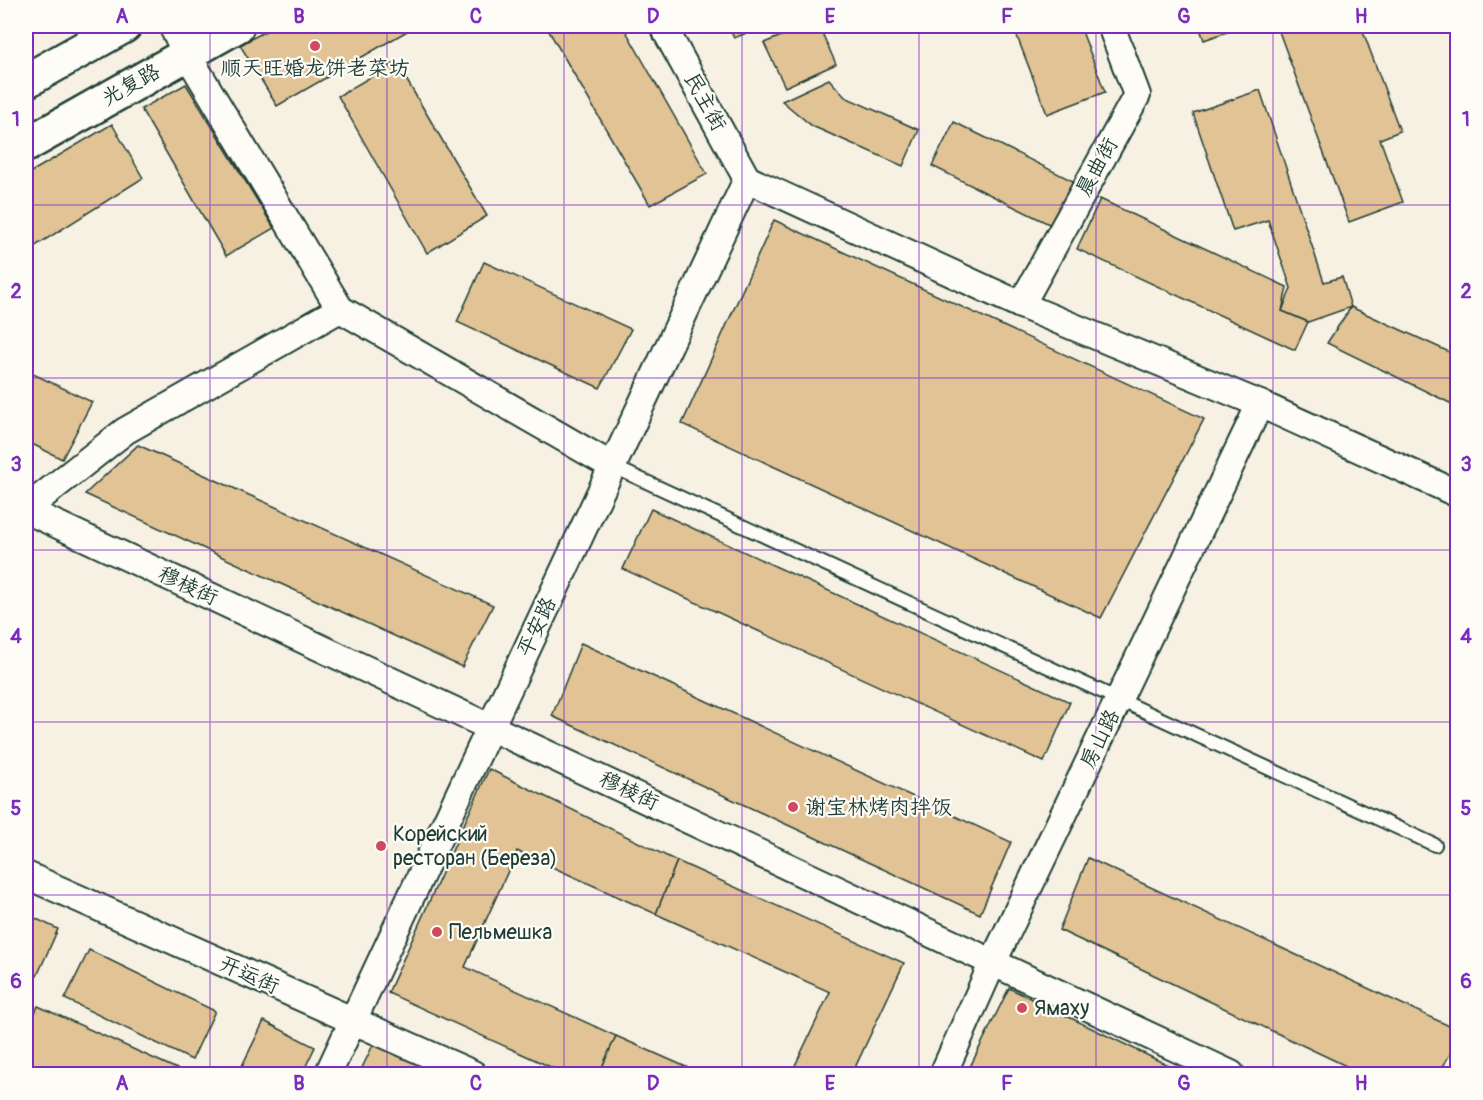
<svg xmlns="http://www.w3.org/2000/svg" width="1483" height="1100" font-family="Pangolin,'LXGW WenKai TC',sans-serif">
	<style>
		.building { fill: #e1c395; stroke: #1f3d34; stroke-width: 1.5 }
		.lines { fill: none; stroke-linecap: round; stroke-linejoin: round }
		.lane-casing { stroke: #1f3d34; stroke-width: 16 }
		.street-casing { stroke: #1f3d34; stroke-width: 30 }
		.secondary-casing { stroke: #1f3d34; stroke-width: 38 }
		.lane { stroke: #fdfcf7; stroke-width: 12 }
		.street { stroke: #fdfcf7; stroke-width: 26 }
		.secondary { stroke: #fdfcf7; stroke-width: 33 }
		.grid { fill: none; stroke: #7b2cbf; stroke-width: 1.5; stroke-opacity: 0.55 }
		.poi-dot { fill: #d1495b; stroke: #fdfcf7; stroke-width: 2 }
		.labels { text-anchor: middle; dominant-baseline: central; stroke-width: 4.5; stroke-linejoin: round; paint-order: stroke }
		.poi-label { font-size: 21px; fill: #1f3d34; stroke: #fdfcf7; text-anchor: start }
		.street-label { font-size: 21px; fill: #1f3d34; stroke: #fdfcf7 }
		.neatline { fill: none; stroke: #7b2cbf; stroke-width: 2 }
		.grid-label { font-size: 20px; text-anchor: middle; font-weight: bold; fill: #7b2cbf }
	</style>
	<rect width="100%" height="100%" fill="#f7f1e3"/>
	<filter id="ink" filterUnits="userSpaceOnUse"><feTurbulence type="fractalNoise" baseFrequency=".0167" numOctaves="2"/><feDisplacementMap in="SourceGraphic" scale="12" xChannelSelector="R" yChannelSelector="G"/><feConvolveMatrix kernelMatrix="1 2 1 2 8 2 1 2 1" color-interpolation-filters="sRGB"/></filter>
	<g filter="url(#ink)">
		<!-- building -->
		<g class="building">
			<path d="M 275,26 L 416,26 L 277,106 L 240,45 Z"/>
			<path d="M 546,26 L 623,26 L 707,174 L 650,205 Z"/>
			<path d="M 728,26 L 764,26 L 734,38 Z"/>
			<path d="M 806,26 L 819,26 L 836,64 L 785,87 L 764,43 Z"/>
			<path d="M 1013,26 L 1080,26 L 1105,92 L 1047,114 Z"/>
			<path d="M 1199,26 L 1244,26 L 1204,40 Z"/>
			<path d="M 1277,26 L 1361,26 L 1400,131 L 1380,139 L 1403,202 L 1349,222 Z"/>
			<path d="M 396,62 L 487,216 L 427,253 L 338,96 Z"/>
			<path d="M 829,79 L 845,97 L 919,130 L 903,166 L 812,126 L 782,101 Z"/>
			<path d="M 186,84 L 274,228 L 226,256 L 141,109 Z"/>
			<path d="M 1260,90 L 1324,282 L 1342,277 L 1351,307 L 1308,322 L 1282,311 L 1291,288 L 1268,220 L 1233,231 L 1193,113 Z"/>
			<path d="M 954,122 L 1077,183 L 1055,227 L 932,166 Z"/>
			<path d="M 112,124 L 143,178 L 26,252 L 26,175 Z"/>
			<path d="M 1100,199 L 1287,287 L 1282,311 L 1308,322 L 1295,350 L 1077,249 Z"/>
			<path d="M 774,220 L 1204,419 L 1101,618 L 682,424 Z"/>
			<path d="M 484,262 L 631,329 L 600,388 L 457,322 Z"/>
			<path d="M 1351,307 L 1458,356 L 1458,407 L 1327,343 Z"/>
			<path d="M 26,366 L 29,372 L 92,402 L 62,459 L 26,441 Z"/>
			<path d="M 138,445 L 493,605 L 462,667 L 85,494 Z"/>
			<path d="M 651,509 L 1070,702 L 1044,762 L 623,569 Z"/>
			<path d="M 581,643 L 1011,842 L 980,914 L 552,716 Z"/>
			<path d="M 489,769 L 677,861 L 656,914 L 517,851 L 465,967 L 616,1036 L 599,1074 L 566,1074 L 388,993 Z"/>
			<path d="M 1088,858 L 1458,1030 L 1458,1039 L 1439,1074 L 1363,1074 L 1059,930 Z"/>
			<path d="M 677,861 L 904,963 L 852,1074 L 791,1074 L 830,992 L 656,914 Z"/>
			<path d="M 26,914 L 58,929 L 37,976 L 26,971 Z"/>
			<path d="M 89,950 L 215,1011 L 192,1060 L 65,999 Z"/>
			<path d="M 1009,988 L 1186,1074 L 986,1074 L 970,1067 Z"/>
			<path d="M 38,1006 L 188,1074 L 34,1074 L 26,1071 L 26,1033 Z"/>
			<path d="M 264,1021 L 315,1047 L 302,1074 L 238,1074 Z"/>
			<path d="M 616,1036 L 702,1074 L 599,1074 Z"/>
			<path d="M 374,1043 L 440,1074 L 359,1074 Z"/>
		</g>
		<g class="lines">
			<defs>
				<path id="lane" d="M 612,466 L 1435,845"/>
				<g id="street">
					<path d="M 172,26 L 187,54 L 340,309"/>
					<path d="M 663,26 L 747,179"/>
					<path d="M 747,179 L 1021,305 L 1260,404 L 1458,494"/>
					<path d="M 1021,305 L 1137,95 L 1111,26"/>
					<path d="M 26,509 L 125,431 L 340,309 L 612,466"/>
					<path d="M 26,510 L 1231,1074"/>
					<path d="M 26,875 L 473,1074"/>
					<path d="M 328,1074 L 747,179"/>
					<path d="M 943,1074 L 993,962 L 1260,404"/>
				</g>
				<g id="secondary">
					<path d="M 26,81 L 124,26"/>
					<path d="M 26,145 L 237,26"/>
				</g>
			</defs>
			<!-- lane casing -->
			<use href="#lane" class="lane-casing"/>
			<!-- street casing -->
			<use href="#street" class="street-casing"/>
			<!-- secondary casing -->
			<use href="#secondary" class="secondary-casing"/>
			<!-- lane -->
			<use href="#lane" class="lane"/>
			<!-- street -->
			<use href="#street" class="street"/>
			<!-- secondary -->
			<use href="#secondary" class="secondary"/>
		</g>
	</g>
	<!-- grid -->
	<path class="grid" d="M 210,26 L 210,1074M 387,26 L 387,1074M 564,26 L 564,1074M 742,26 L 742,1074M 919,26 L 919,1074M 1096,26 L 1096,1074M 1273,26 L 1273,1074M 26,205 L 1458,205M 26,378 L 1458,378M 26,550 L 1458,550M 26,722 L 1458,722M 26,895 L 1458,895"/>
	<!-- markers -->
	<g class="poi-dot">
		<circle cx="315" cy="46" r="6"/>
		<circle cx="793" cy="807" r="6"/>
		<circle cx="381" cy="846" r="6"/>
		<circle cx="437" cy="932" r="6"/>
		<circle cx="1022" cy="1008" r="6"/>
	</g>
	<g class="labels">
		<!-- poi labels -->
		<g class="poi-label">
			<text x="315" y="68" text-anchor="middle">顺天旺婚龙饼老菜坊</text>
			<text x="805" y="807">谢宝林烤肉拌饭</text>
			<text x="393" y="834">Корейский<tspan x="393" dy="24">ресторан (Береза)</tspan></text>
			<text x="449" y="932">Пельмешка</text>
			<text x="1034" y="1008">Ямаху</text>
		</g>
		<!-- street labels -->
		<g class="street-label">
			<text transform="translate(131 85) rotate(-29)">光复路</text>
			<text transform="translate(705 102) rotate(61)">民主街</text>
			<text transform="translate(1097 167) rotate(-61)">晨曲街</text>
			<text transform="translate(188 586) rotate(25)">穆棱街</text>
			<text transform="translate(537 627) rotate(-65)">平安路</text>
			<text transform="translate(1100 739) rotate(-64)">房山路</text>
			<text transform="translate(629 791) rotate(25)">穆棱街</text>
			<text transform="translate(249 975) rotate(24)">开运街</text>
		</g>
	</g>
	<!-- margin -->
	<rect width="1483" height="1100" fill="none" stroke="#fdfcf7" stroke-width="66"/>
	<rect x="33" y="33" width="1417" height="1034" class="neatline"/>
	<g class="grid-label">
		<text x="122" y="23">A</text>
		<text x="299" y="23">B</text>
		<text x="476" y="23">C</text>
		<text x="653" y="23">D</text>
		<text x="830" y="23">E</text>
		<text x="1007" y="23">F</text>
		<text x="1184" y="23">G</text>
		<text x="1361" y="23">H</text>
		<text x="16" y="126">1</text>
		<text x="1466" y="126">1</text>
		<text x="16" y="298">2</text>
		<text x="1466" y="298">2</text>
		<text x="16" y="471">3</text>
		<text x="1466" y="471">3</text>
		<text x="16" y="643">4</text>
		<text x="1466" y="643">4</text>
		<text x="16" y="815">5</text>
		<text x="1466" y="815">5</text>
		<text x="16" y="988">6</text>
		<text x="1466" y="988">6</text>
		<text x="122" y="1090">A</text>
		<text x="299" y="1090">B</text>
		<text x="476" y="1090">C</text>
		<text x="653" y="1090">D</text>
		<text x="830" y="1090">E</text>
		<text x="1007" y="1090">F</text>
		<text x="1184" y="1090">G</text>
		<text x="1361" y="1090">H</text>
	</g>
</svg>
